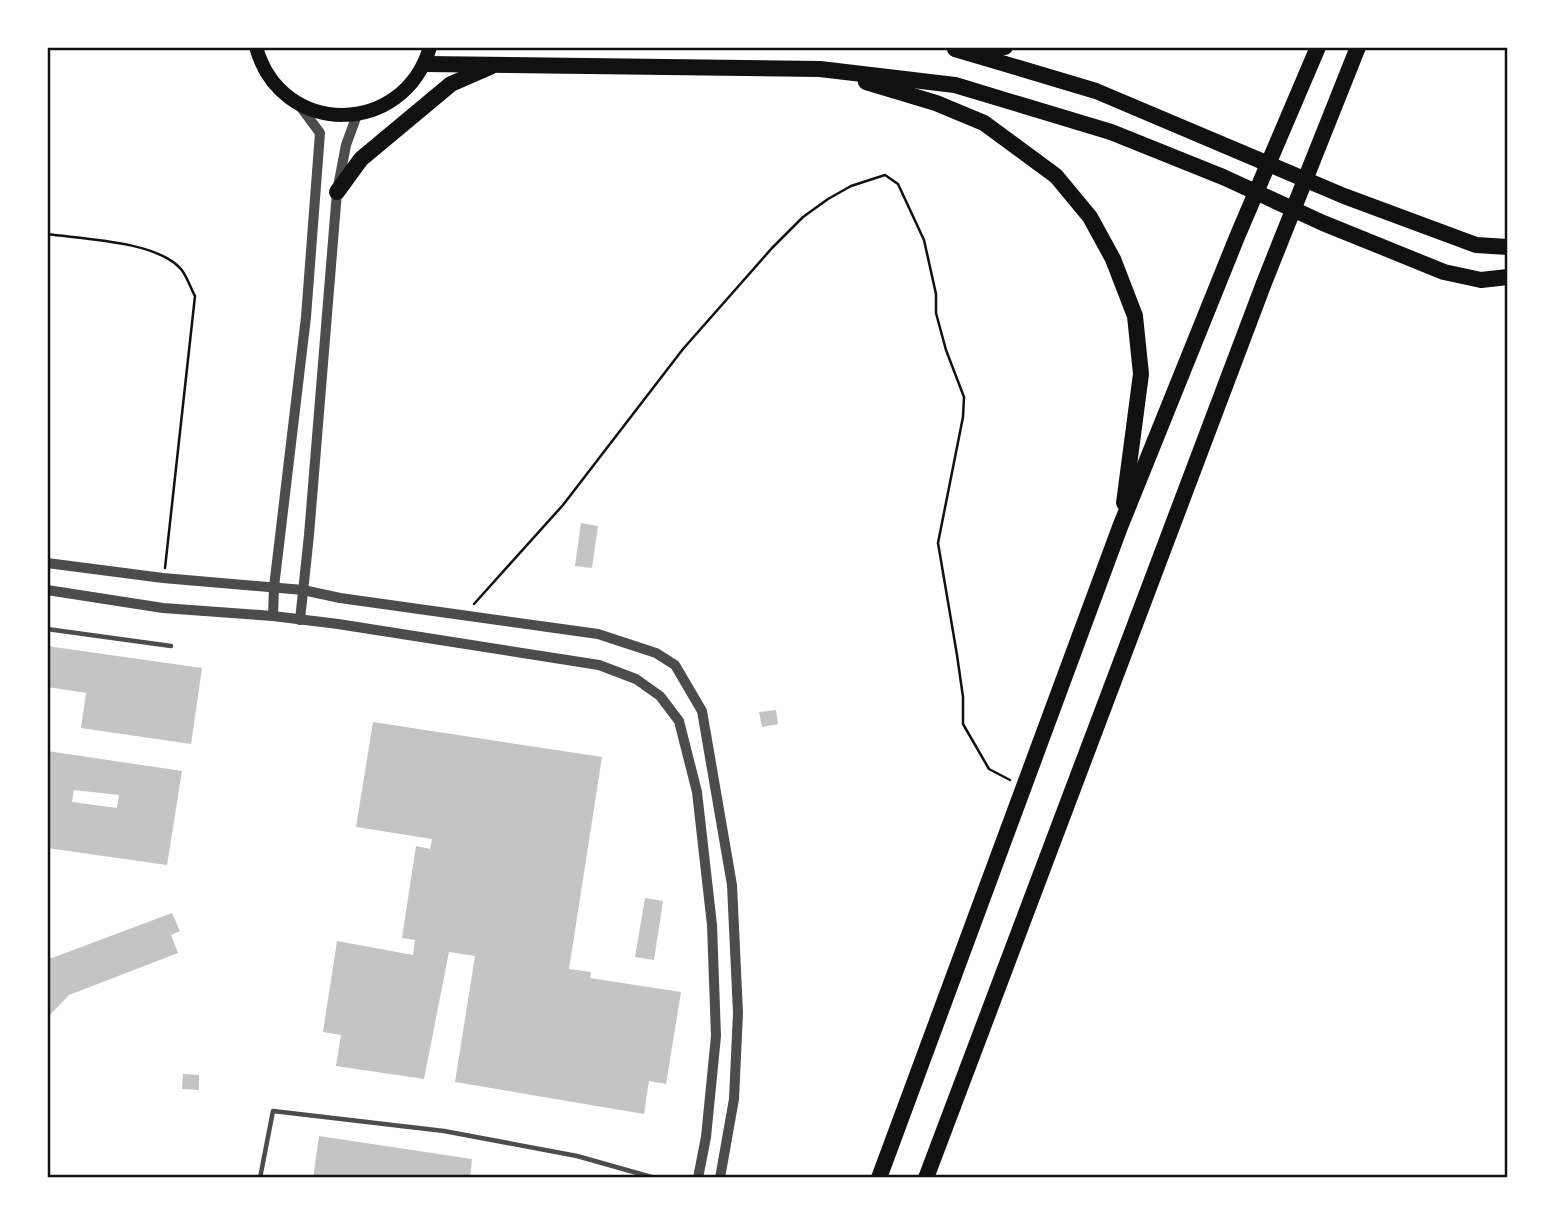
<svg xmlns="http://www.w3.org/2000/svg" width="1555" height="1225" font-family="Cabin,sans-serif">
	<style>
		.building { fill: #c4c4c4; fill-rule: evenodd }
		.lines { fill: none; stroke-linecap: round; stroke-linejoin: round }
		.path { stroke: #111; stroke-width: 2.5 }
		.service { stroke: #4c4c4c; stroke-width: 4.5 }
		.tertiary { stroke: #4c4c4c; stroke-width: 10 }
		.primary { stroke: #111; stroke-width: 14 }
		.motorway { stroke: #111; stroke-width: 16 }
		.neatline { fill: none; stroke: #111; stroke-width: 2.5 }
	</style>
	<rect width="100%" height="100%" fill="#fff"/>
	<!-- building -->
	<g class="building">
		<path d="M 581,523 L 598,526 L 592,568 L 575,566 Z"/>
		<path d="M 47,646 L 202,668 L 191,744 L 81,728 L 86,693 L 47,687 Z"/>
		<path d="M 776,710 L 778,724 L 762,727 L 759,712 Z"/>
		<path d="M 373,722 L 602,757 L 569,969 L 591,972 L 590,978 L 681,992 L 666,1084 L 649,1081 L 644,1114 L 455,1082 L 475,956 L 449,952 L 424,1079 L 336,1066 L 341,1035 L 323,1032 L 337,941 L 413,955 L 415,940 L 402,938 L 416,846 L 430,849 L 432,839 L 356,827 Z"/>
		<path d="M 47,751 L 182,771 L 167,865 L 47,848 ZM 74,790 L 119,795 L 117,808 L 72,802 Z"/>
		<path d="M 645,898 L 663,901 L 654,960 L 635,957 Z"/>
		<path d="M 172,913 L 180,931 L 171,935 L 178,953 L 69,995 L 47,1018 L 47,957 L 52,958 Z"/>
		<path d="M 183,1074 L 199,1075 L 199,1090 L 182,1089 Z"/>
		<path d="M 319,1136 L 472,1159 L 470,1178 L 313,1178 Z"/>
	</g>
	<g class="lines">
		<!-- path -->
		<g class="path">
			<path d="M 47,234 C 83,239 153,241 179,267 C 186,273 190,287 195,296 L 165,568"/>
			<path d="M 474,604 L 563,505 L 683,349 L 772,248 L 803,217 L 828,199 L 851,186 L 885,175 L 898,184 L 924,240 L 936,294 L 936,313 L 946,350 L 964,397 L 963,417 L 938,543 L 957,655 L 963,697 L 963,724 L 989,769 L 1010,780"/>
		</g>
		<!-- service -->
		<g class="service">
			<path d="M 47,629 L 171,646"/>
			<path d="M 260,1178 L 273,1111 L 444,1131 L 577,1156 L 655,1178"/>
		</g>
		<!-- tertiary -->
		<g class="tertiary">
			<path d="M 47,563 L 163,578 L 303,590 L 340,598 L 598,634 L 656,653 L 675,665 L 702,711 L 732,885 L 738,1013 L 734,1099 L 720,1178"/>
			<path d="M 47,590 L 163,608 L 273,616 L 338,624 L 599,665 L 636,679 L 660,696 L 679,721 L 697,792 L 712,925 L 716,1036 L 706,1137 L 698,1178"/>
			<path d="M 273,616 L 274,587 L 306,317 L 320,133 L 300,106"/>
			<path d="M 300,620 L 309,535 L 337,192 L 346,145 L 357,115"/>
		</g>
		<!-- primary -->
		<path class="primary" d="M 256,47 C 281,138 404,137 430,47"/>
		<!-- motorway -->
		<g class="motorway">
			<path d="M 969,48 L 1005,47"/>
			<path d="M 955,49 L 1096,91 L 1344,196 L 1476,245 L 1508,247"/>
			<path d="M 425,64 L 820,69 L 955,85 L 1111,132 L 1223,177 L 1323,223 L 1444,272 L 1481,280 L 1508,277"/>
			<path d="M 866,82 L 936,103 L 984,123 L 1056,176 L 1090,217 L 1113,259 L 1135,316 L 1141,374 L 1124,503"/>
			<path d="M 337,192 L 361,159 L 451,84 L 490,67"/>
			<path d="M 879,1178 L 1120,527 L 1237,237 L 1318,47"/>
			<path d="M 926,1178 L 1264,283 L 1358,47"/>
		</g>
	</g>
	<!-- border -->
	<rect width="1555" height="1225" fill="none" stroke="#ffffff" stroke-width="98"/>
	<rect x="49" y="49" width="1457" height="1127" class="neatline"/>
</svg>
